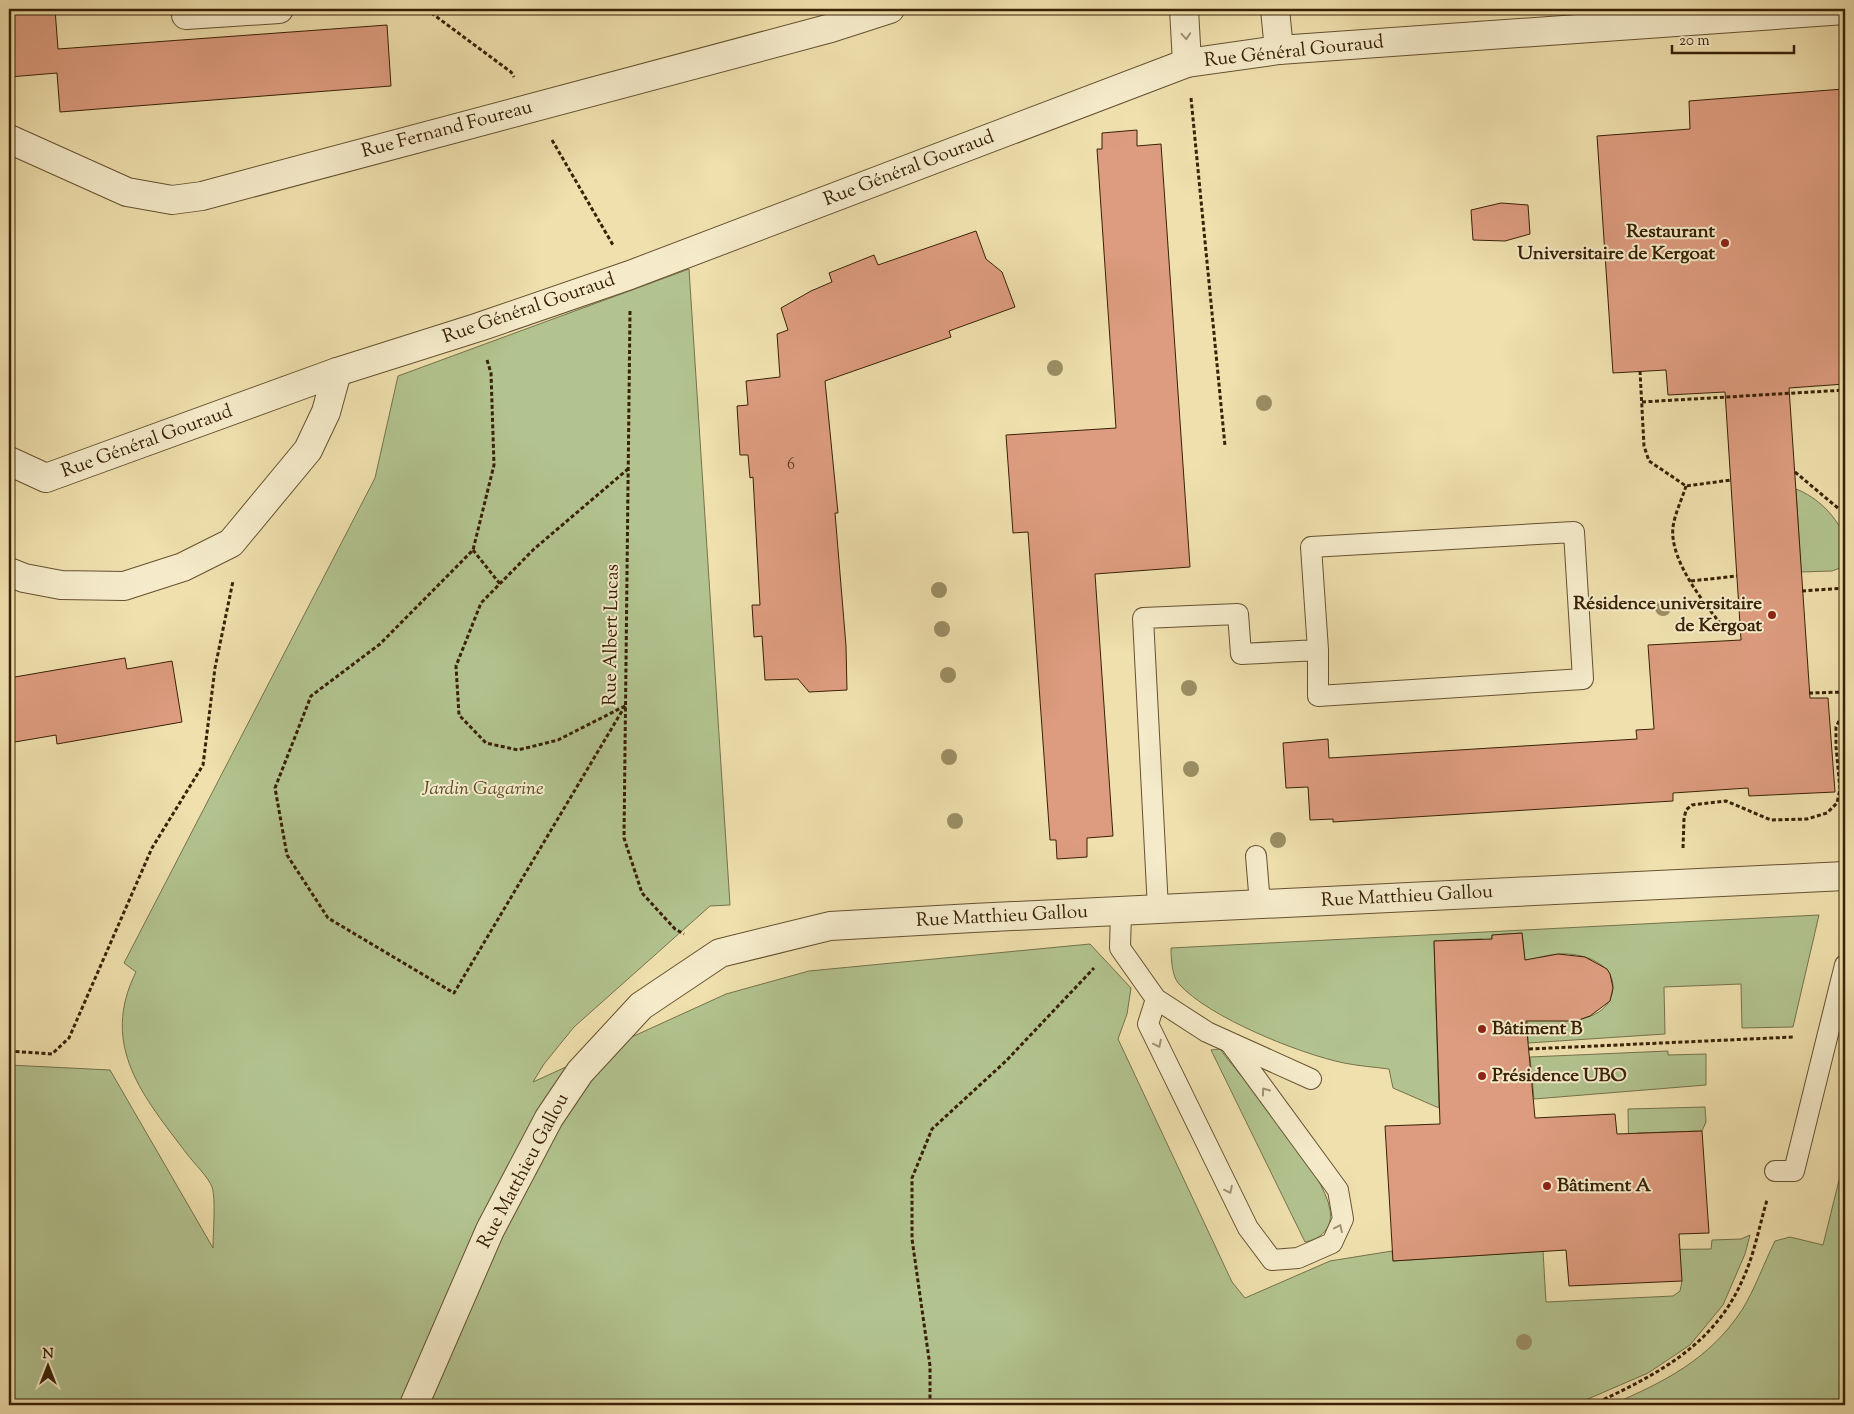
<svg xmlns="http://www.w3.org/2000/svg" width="1854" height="1414" font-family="'Sorts Mill Goudy',serif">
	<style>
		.green { fill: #b2c38f; stroke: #76724a }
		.building { fill: #dd9c7f; stroke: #392106 }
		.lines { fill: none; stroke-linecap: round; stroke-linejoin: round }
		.service-casing { stroke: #665130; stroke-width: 22 }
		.pedestrian-casing { stroke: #665130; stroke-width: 30 }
		.minor-casing { stroke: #665130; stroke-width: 30 }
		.tertiary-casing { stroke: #665130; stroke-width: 30 }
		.path { stroke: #392106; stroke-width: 3; stroke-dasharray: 4 2.5; stroke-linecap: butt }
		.service { stroke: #f5ebca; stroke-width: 20 }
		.pedestrian { stroke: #f5ebca; stroke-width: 28 }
		.minor { stroke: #f5ebca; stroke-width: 28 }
		.tertiary { stroke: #f5ebca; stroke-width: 28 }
		.tree { fill: #9b8e64 }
		.oneway { stroke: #a09072 }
		.poi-dot { fill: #8f2418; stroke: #f5ebca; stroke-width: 2 }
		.labels { text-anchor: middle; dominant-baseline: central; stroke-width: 4; stroke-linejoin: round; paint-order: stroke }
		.number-label { font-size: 16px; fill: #624024 }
		.street-label { font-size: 19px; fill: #392106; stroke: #f5ebca }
		.poi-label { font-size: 19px; font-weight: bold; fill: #392106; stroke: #f5ebca; text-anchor: start }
		.park-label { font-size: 19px; font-style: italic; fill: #574a28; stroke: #f5ebca }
	</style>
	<rect width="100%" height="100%" fill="#efe0ad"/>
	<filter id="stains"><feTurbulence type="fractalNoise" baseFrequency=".004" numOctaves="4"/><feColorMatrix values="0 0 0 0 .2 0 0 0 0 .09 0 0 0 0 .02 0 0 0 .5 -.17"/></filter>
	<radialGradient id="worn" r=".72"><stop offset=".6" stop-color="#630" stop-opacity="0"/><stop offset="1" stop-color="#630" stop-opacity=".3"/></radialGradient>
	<!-- green -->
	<g class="green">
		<path d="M 689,269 L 730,905 L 710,906 L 574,1027 L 544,1064 L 533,1082 L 726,994 L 809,971 L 1090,944 L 1131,988 L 1127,1014 L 1118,1039 L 1232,1282 L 1245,1298 L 1330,1261 L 1392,1251 L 1393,1261 L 1543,1251 L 1546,1302 L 1673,1296 L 1680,1291 L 1682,1281 L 1624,1250 L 1711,1249 L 1712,1240 L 1741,1239 L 1750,1235 L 1745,1254 L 1723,1305 L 1690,1345 L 1648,1373 L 1574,1405 L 9,1405 L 9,1065 L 110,1070 L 213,1248 C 213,1233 216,1199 212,1187 C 209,1178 193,1162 187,1154 C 144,1097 99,1046 136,972 L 124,963 L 375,478 L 398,376 Z"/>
		<path d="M 1796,489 C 1817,497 1838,517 1845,539 C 1847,547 1845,558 1845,566 L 1832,571 L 1801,572 Z"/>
		<path d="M 1819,915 L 1793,1027 L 1742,1028 L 1741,984 L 1664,987 L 1665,1034 L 1528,1043 L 1527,1015 C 1551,1024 1604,1026 1612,994 C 1620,964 1581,952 1559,954 C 1547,955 1536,958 1525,962 L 1522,933 L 1492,935 L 1491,947 L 1482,939 L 1434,941 L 1439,1108 L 1393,1088 L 1389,1069 C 1374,1067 1359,1066 1344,1063 C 1300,1054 1208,1017 1179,984 C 1172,977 1171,958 1171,948 Z"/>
		<path d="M 1220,1049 C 1246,1084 1325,1172 1330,1210 C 1333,1228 1321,1239 1305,1242 L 1211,1050 Z"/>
		<path d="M 1668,1051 L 1668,1055 L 1706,1054 L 1706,1085 L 1534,1099 L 1530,1057 Z"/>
		<path d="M 1705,1107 L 1706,1122 L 1702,1131 L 1637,1133 L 1629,1168 L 1628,1109 Z"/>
		<path d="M 1845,1156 L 1845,1405 L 1611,1405 C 1664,1382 1709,1360 1742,1310 C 1755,1289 1764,1263 1775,1241 L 1790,1237 L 1823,1245 Z"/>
	</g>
	<!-- building -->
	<g class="building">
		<path d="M 9,9 L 55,9 L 58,49 L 387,25 L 391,86 L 60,112 L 57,73 L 9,77 Z"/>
		<path d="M 1843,89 L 1845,130 L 1845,384 L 1789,388 L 1810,698 L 1828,698 L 1835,792 L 1749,796 L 1748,788 L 1673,793 L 1673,801 L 1333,822 L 1333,819 L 1310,820 L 1308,787 L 1286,788 L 1283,743 L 1328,739 L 1329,758 L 1637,739 L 1636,730 L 1654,729 L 1648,645 L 1741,640 L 1725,392 L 1668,395 L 1666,370 L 1613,373 L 1597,136 L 1690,129 L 1689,101 Z"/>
		<path d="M 1137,130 L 1137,146 L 1161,144 L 1190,567 L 1095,574 L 1113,836 L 1087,838 L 1087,857 L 1057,859 L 1056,840 L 1050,840 L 1028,532 L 1013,533 L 1006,435 L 1116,428 L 1097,149 L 1102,149 L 1102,133 Z"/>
		<path d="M 1501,203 L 1528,205 L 1530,234 L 1505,241 L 1473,240 L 1471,210 Z"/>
		<path d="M 976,231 L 986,259 L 1002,272 L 1015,307 L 949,331 L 951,337 L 825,381 L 838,513 L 835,513 L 846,646 L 847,690 L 809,692 L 798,679 L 765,680 L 762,636 L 754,637 L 752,605 L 760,605 L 753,477 L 750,478 L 748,455 L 740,455 L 737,406 L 748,405 L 746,381 L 780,377 L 777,334 L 788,330 L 781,308 L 811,291 L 832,282 L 829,273 L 874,255 L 878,265 Z"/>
		<path d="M 125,658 L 127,669 L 172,661 L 182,722 L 57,744 L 56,735 L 9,743 L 9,678 Z"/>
		<path d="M 1522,933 L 1525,960 L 1558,954 L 1585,957 L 1607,969 L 1610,974 L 1613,988 L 1610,1001 L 1590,1016 L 1576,1021 L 1526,1021 L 1535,1118 L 1615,1114 L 1617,1134 L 1702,1131 L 1709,1233 L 1679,1234 L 1682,1281 L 1569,1286 L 1566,1250 L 1393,1261 L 1385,1126 L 1440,1124 L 1434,941 L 1492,939 L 1492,935 Z"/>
	</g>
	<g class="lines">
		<defs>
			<g id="service">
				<path d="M 1256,856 L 1260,904"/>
				<path d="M 1158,909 L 1143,618 L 1238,614 L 1241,654 L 1318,650 L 1311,547 L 1574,532 L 1583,679 L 1318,696 L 1318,650"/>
				<path d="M 1121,911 L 1120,948 L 1156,999 L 1207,1032 L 1311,1079"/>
				<path d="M 1156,999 L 1148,1024 L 1248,1228 L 1272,1260 L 1298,1258 L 1332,1243 L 1343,1219 L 1338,1190 L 1231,1044"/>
				<path d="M 1775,1171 L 1794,1171 L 1845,965"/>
			</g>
			<path id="pedestrian" d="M 9,139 L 127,192 L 172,200 L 202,196 L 831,28 L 890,9"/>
			<g id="minor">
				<path d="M 186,9 L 186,15 L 279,9"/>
				<path d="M 1184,9 L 1187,63"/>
				<path d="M 1275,9 L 1279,50"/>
				<path d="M 9,461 L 46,478 L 337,372 L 479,327 L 630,275 L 1187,63 L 1279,50 L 1845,10"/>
				<path d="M 9,572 L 24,578 L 61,585 L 124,586 L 183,567 L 231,543 L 308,450 L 326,412 L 337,372"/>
			</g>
			<path id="tertiary" d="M 414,1405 L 490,1230 L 549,1118 L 580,1072 L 641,1006 L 720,953 L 830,926 L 973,918 L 1845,876"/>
		</defs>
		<!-- service casing -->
		<use href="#service" class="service-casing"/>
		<!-- pedestrian casing -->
		<use href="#pedestrian" class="pedestrian-casing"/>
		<!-- minor casing -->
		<use href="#minor" class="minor-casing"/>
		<!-- tertiary casing -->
		<use href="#tertiary" class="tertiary-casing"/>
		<!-- path -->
		<g class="path">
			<path d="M 426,9 L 511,72 L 514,77"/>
			<path d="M 1191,98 L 1225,446"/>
			<path d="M 552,140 L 613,245"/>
			<path d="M 630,311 L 624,838 L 642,893 L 675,929 L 684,934"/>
			<path d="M 487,360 L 491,373 L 494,465 L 473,550 L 380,644 L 311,696 L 275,788 L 287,855 L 328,918 L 454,993 L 625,706"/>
			<path d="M 1640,371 L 1644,446 L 1649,461 L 1686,486 L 1731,480"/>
			<path d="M 1642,402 L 1845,390"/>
			<path d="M 1795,472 L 1845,514"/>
			<path d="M 1686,486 C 1682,499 1675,513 1673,527 C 1669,562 1708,608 1728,633"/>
			<path d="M 473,550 L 500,584"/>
			<path d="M 1691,581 L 1737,576"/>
			<path d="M 1802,591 L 1845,588"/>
			<path d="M 1809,693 L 1845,692"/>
			<path d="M 625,706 L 558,740 L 518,750 L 486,743 L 459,715 L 456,666 L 481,603 L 534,549 L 628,469"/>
			<path d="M 1683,848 L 1684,819 L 1686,810 L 1692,805 L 1726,801 L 1771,820 L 1807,819 L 1827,813 L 1837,803 L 1840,789 L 1836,747 L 1836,727 L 1845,709"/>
			<path d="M 1529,1049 L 1794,1037"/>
			<path d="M 9,1051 L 52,1054 L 69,1038 L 152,848 L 203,765 L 215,668 L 233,581"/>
			<path d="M 930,1405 L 930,1366 L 912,1239 L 912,1178 L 932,1129 L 1006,1061 L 1094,968"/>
			<path d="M 1592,1405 C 1654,1376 1713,1347 1742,1281 C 1754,1256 1759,1227 1767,1200"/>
		</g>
		<!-- service -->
		<use href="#service" class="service"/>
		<!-- pedestrian -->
		<use href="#pedestrian" class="pedestrian"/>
		<!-- minor -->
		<use href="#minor" class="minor"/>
		<!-- tertiary -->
		<use href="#tertiary" class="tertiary"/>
	</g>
	<!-- trees -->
	<g class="tree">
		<circle cx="1055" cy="368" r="8"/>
		<circle cx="1264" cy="403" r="8"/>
		<circle cx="939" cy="590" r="8"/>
		<circle cx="1663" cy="608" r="8"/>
		<circle cx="942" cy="629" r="8"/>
		<circle cx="948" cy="675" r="8"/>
		<circle cx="1189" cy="688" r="8"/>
		<circle cx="949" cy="757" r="8"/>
		<circle cx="1191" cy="769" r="8"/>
		<circle cx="955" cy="821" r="8"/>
		<circle cx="1278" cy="840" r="8"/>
		<circle cx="1524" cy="1342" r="8"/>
	</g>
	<!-- one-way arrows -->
	<defs><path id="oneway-chevron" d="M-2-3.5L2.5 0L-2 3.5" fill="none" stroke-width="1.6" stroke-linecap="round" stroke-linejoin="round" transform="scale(1.25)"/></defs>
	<g class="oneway">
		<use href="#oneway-chevron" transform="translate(1186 36) rotate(86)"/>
		<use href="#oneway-chevron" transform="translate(1158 1044) rotate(64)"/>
		<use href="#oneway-chevron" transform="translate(1265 1091) rotate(-126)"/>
		<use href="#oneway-chevron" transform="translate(1229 1190) rotate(64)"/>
		<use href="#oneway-chevron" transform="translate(1339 1228) rotate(-65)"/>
	</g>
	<!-- markers -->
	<g class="poi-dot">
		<circle cx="1725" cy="243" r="5"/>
		<circle cx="1772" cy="615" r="5"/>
		<circle cx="1482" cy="1029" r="5"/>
		<circle cx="1482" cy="1076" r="5"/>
		<circle cx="1547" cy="1186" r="5"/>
	</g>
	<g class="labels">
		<!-- number labels -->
		<g class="number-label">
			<text x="791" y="465">6</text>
		</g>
		<!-- street labels -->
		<g class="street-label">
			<text transform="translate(1294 52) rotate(-6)">Rue Général Gouraud</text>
			<text transform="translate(447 130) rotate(-15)">Rue Fernand Foureau</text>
			<text transform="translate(909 169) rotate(-21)">Rue Général Gouraud</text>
			<text transform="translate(529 309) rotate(-19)">Rue Général Gouraud</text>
			<text transform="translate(147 442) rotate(-20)">Rue Général Gouraud</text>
			<text transform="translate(612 635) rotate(-89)">Rue Albert Lucas</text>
			<text transform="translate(1407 897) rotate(-3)">Rue Matthieu Gallou</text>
			<text transform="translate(1002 917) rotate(-3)">Rue Matthieu Gallou</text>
			<text transform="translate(524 1171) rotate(-62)">Rue Matthieu Gallou</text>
		</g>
		<!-- poi labels -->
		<g class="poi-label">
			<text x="1715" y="232" text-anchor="end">Restaurant<tspan x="1715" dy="22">Universitaire de Kergoat</tspan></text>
			<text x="1762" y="604" text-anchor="end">Résidence universitaire<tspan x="1762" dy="22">de Kergoat</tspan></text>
			<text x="1492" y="1029">Bâtiment B</text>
			<text x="1492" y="1076">Présidence UBO</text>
			<text x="1557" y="1186">Bâtiment A</text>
		</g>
		<!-- park labels -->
		<g class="park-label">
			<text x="483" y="789">Jardin Gagarine</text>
		</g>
	</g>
	<!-- margin -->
	<rect width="1854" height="1414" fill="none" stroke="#efe0ad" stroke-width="30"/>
	<rect x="10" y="10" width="1834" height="1394" fill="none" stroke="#392106" stroke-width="2.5"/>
	<rect x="15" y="15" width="1824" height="1384" fill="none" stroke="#392106"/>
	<!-- north arrow -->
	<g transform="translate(48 1366)" stroke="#f5ebca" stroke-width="4" paint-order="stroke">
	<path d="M0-4L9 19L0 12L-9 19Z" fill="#392106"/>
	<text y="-8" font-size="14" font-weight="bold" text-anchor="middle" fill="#392106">N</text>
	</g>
	<!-- scale -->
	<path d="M1672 45v8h122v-8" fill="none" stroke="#392106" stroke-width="2.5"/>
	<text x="1679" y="45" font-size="15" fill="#392106" stroke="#f5ebca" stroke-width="4" paint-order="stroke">20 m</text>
	<rect width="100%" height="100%" filter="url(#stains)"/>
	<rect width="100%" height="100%" fill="url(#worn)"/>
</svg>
